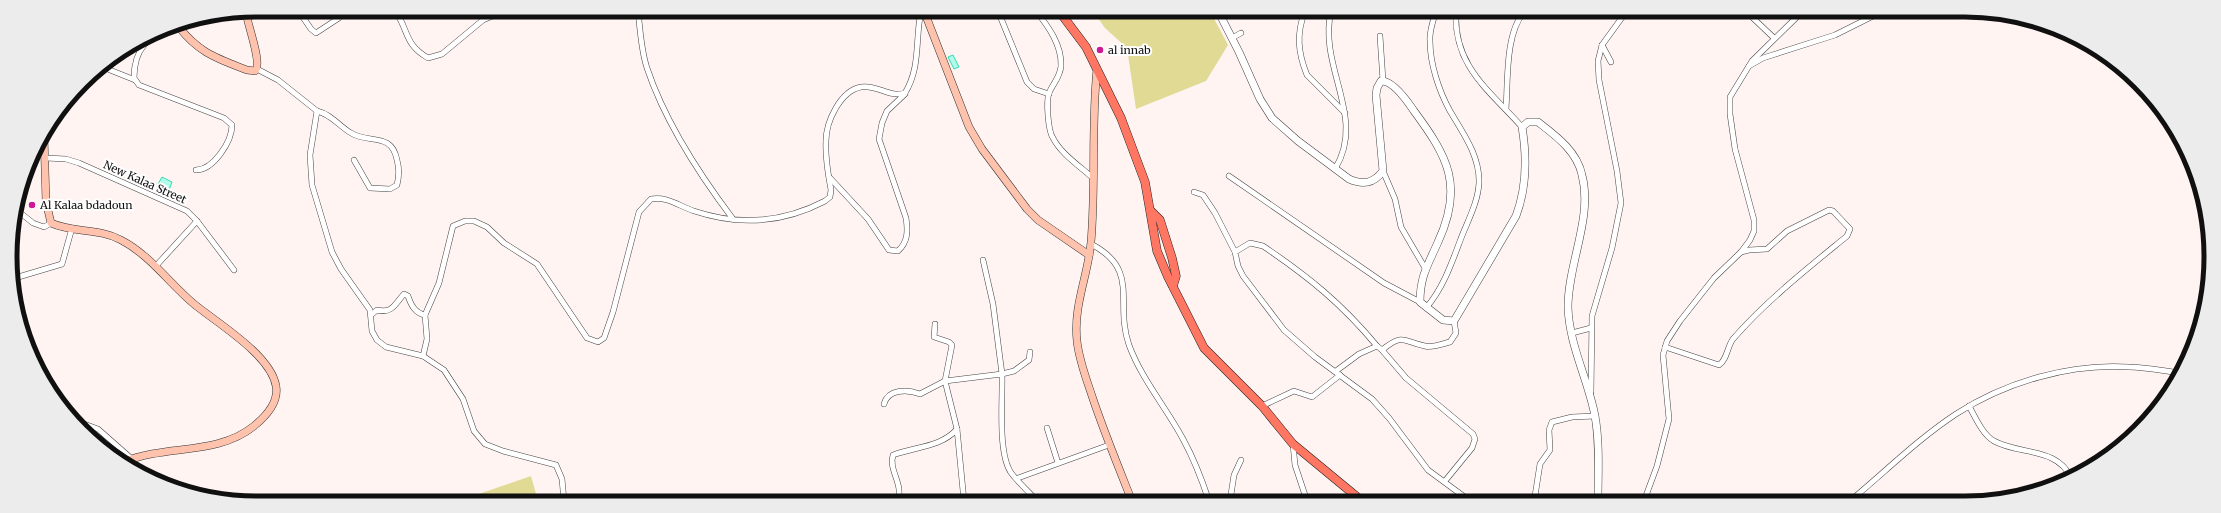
<svg xmlns="http://www.w3.org/2000/svg" width="2221" height="513" font-family="Merriweather,serif">
	<style>
		.forest { fill: #e1da95 }
		.water { fill: #b1fce9; stroke: #31dab3 }
		.lines { fill: none; stroke-linecap: round; stroke-linejoin: round }
		.minor-casing { stroke: #434343; stroke-width: 6 }
		.tertiary-casing { stroke: #434343; stroke-width: 8 }
		.secondary-casing { stroke: #323232; stroke-width: 8 }
		.primary-casing { stroke: #212121; stroke-width: 9 }
		.minor { stroke: #fff; stroke-width: 5 }
		.tertiary { stroke: #fff; stroke-width: 7 }
		.secondary { stroke: #ffc2ad; stroke-width: 7 }
		.primary { stroke: #ff7662; stroke-width: 8 }
		.poi-dot { fill: #ce1994; stroke: #fff; stroke-width: 1.5 }
		.labels { text-anchor: middle; dominant-baseline: central; stroke-width: 4; stroke-linejoin: round; paint-order: stroke }
		.poi-label { font-size: 11px; fill: #101010; stroke: #fff; text-anchor: start }
		.street-label { font-size: 11px; fill: #101010; stroke: #fff }
		.rim { fill: none; stroke: #101010; stroke-width: 5 }
	</style>
	<rect width="100%" height="100%" fill="#fff4f2"/>
	<!-- forest -->
	<g class="forest">
		<path d="M 1093,11 L 1210,11 L 1228,45 L 1206,81 L 1136,109 L 1127,48 L 1105,28 Z"/>
		<path d="M 531,476 L 538,501 L 468,501 L 470,497 Z"/>
	</g>
	<!-- water -->
	<g class="water">
		<path d="M 953,55 L 959,67 L 954,69 L 948,57 Z"/>
		<path d="M 162,177 L 172,182 L 169,190 L 158,184 Z"/>
	</g>
	<g class="lines">
		<defs>
			<g id="minor">
				<path d="M 298,10 L 311,29 L 316,33 L 339,18 L 336,10"/>
				<path d="M 358,10 L 358,11"/>
				<path d="M 395,10 C 409,31 404,44 428,58 L 442,54 L 483,20 L 507,10"/>
				<path d="M 638,10 C 640,29 641,50 647,68 C 665,122 699,174 733,219"/>
				<path d="M 998,11 L 1027,82 L 1034,89 L 1049,94"/>
				<path d="M 1036,11 C 1048,26 1062,45 1061,66 C 1060,78 1053,83 1049,93 C 1046,101 1048,131 1053,138 C 1061,154 1081,167 1094,179"/>
				<path d="M 1305,11 C 1296,34 1298,53 1307,75 L 1345,113"/>
				<path d="M 1331,11 C 1318,68 1367,117 1335,169"/>
				<path d="M 1456,11 C 1453,66 1489,90 1522,127"/>
				<path d="M 1753,12 L 1753,18 L 1774,38"/>
				<path d="M 174,26 C 148,37 134,48 134,78 L 139,85 L 224,118 L 232,125 C 232,142 213,170 196,170"/>
				<path d="M 1380,36 L 1383,81"/>
				<path d="M 1232,38 L 1241,33"/>
				<path d="M 1602,45 L 1611,62"/>
				<path d="M 1749,66 L 1763,58 L 1835,35 L 1881,12"/>
				<path d="M 257,69 L 278,80 L 317,111 L 310,155 L 312,185 L 332,252 L 341,269 L 370,310 L 372,331 L 377,340 L 386,347 L 423,356 L 444,370 L 463,399 L 474,431 L 485,444 L 503,451 L 556,465 L 562,479 L 564,501"/>
				<path d="M 110,70 L 135,80"/>
				<path d="M 1506,109 C 1508,81 1505,34 1524,12"/>
				<path d="M 317,111 C 331,114 339,126 351,133 C 369,144 392,132 397,160 C 399,167 399,177 397,185 L 390,189 L 370,188 L 354,160"/>
				<path d="M 46,158 L 66,159 L 79,163 L 187,211 L 197,221 L 234,270"/>
				<path d="M 1383,171 L 1395,199 L 1401,227 L 1425,268"/>
				<path d="M 1229,176 L 1384,283 L 1420,302"/>
				<path d="M 830,178 L 868,219 L 889,250 L 898,251 C 908,242 908,231 906,218 L 879,139 L 882,123 L 887,111 L 905,94"/>
				<path d="M 1194,192 L 1203,195 L 1215,213 L 1235,252"/>
				<path d="M 18,211 L 33,223 L 44,227 L 51,223"/>
				<path d="M 1091,244 C 1141,270 1114,302 1129,345 C 1142,380 1166,407 1183,439 C 1194,459 1202,480 1209,501"/>
				<path d="M 983,260 L 993,304 L 1002,374 L 1014,371 L 1029,360 L 1030,352"/>
				<path d="M 155,267 L 197,221"/>
				<path d="M 15,278 L 62,264 L 72,228"/>
				<path d="M 1426,308 C 1443,288 1451,265 1460,241 C 1467,222 1478,203 1479,183 C 1480,156 1463,133 1450,111 C 1439,91 1430,64 1430,41 C 1429,32 1433,21 1436,11"/>
				<path d="M 371,315 L 377,310 C 392,314 395,304 404,294 L 408,296 C 411,305 415,313 425,315"/>
				<path d="M 935,324 L 934,337 L 949,342 L 952,345 L 945,381 L 1002,374 C 1003,398 997,455 1012,474 C 1019,483 1029,492 1037,501"/>
				<path d="M 1572,333 L 1591,328"/>
				<path d="M 1377,346 C 1342,304 1309,277 1263,246 L 1250,243 L 1235,252 L 1238,266 L 1243,276 L 1284,330 L 1315,357 L 1372,399 L 1389,418 L 1428,470 L 1470,501"/>
				<path d="M 1665,347 L 1719,365 C 1727,360 1727,347 1733,339 C 1766,301 1808,268 1847,236 L 1850,229 L 1833,211 L 1829,210 L 1787,231 L 1767,249 L 1749,250 L 1741,252"/>
				<path d="M 1382,350 L 1406,378 L 1473,434 L 1475,439 L 1472,448 L 1445,481"/>
				<path d="M 423,356 L 427,339 L 425,315 L 439,283 L 453,226 L 465,221 L 474,221 L 487,227 L 504,243 L 537,264 L 587,338 L 598,342 L 604,338 L 613,312 L 639,212 L 651,199 C 667,196 679,206 694,211 C 739,226 783,223 825,201 L 830,197 L 831,190 C 828,174 825,156 826,141 C 826,122 840,91 861,87 C 877,84 889,98 905,93 C 921,67 915,39 921,11"/>
				<path d="M 1336,371 L 1359,354 L 1377,346 L 1382,350 C 1404,332 1403,342 1425,346 C 1432,348 1442,344 1450,342 L 1456,333 L 1454,321"/>
				<path d="M 1591,392 L 1592,316 L 1612,248 L 1621,203 L 1617,171 L 1599,80 L 1598,61 L 1602,45 L 1626,12"/>
				<path d="M 884,404 C 888,389 907,389 920,394 L 945,381 L 957,429 L 964,501"/>
				<path d="M 1262,406 L 1294,391 L 1312,397 L 1340,375"/>
				<path d="M 1969,406 C 1975,417 1983,435 1994,441 C 2019,455 2058,447 2071,478"/>
				<path d="M 79,422 L 98,429 L 132,459"/>
				<path d="M 1047,428 L 1058,463"/>
				<path d="M 1293,444 L 1295,465 L 1307,501"/>
				<path d="M 1018,478 L 1109,445"/>
				<path d="M 1535,496 L 1540,464 L 1550,450 L 1549,430 L 1552,422 L 1572,417 L 1595,416"/>
				<path d="M 897,501 C 905,486 888,470 893,455 C 914,447 942,447 957,429"/>
				<path d="M 1230,501 L 1234,475 L 1241,460"/>
				<path d="M 1644,501 L 1657,466 L 1669,419 L 1663,355 L 1667,341 L 1680,321 L 1714,278 L 1741,252 L 1750,240 L 1754,231 L 1754,220 L 1735,149 L 1730,114 L 1730,97 L 1752,61 L 1802,12"/>
				<path d="M 1850,501 C 1885,472 1918,439 1956,414 C 2006,382 2070,363 2129,367 C 2146,367 2163,371 2180,373"/>
			</g>
			<path id="tertiary" d="M 1218,11 L 1239,52 L 1260,99 L 1272,118 L 1298,141 L 1349,179 C 1363,185 1373,184 1383,171 L 1376,95 L 1377,88 L 1381,81 C 1393,80 1408,102 1414,111 C 1448,157 1464,186 1438,242 C 1428,265 1420,276 1420,302 L 1443,320 L 1454,321 L 1516,216 C 1527,187 1527,157 1522,127 L 1528,122 L 1538,122 C 1556,136 1577,151 1582,175 C 1593,218 1568,263 1568,307 C 1569,345 1588,379 1595,416 C 1600,444 1598,473 1598,501"/>
			<g id="secondary">
				<path d="M 924,11 L 969,127 L 982,149 L 1027,209 L 1038,220 L 1089,255"/>
				<path d="M 178,26 C 199,53 216,58 247,70 L 255,71 C 263,64 247,24 246,12"/>
				<path d="M 1097,69 C 1091,127 1096,185 1091,242 C 1088,276 1073,306 1077,341 C 1079,360 1086,378 1092,396 C 1104,432 1118,466 1132,501"/>
				<path d="M 44,136 L 46,202 L 51,223 C 73,233 99,228 121,240 C 150,255 169,283 194,304 C 217,323 271,355 276,386 C 279,402 265,417 254,426 C 217,456 166,444 124,462"/>
			</g>
			<g id="primary">
				<path d="M 1059,11 L 1086,47 L 1121,118 L 1145,182 L 1157,251 L 1168,277 L 1204,348 L 1262,406 L 1293,444 L 1362,501"/>
				<path d="M 1151,211 L 1160,220 L 1172,258 L 1176,276 L 1173,286"/>
			</g>
		</defs>
		<!-- minor casing -->
		<use href="#minor" class="minor-casing"/>
		<!-- tertiary casing -->
		<use href="#tertiary" class="tertiary-casing"/>
		<!-- secondary casing -->
		<use href="#secondary" class="secondary-casing"/>
		<!-- primary casing -->
		<use href="#primary" class="primary-casing"/>
		<!-- minor -->
		<use href="#minor" class="minor"/>
		<!-- tertiary -->
		<use href="#tertiary" class="tertiary"/>
		<!-- secondary -->
		<use href="#secondary" class="secondary"/>
		<!-- primary -->
		<use href="#primary" class="primary"/>
	</g>
	<!-- markers -->
	<g class="poi-dot">
		<circle cx="1100" cy="50" r="4"/>
		<circle cx="32" cy="205" r="4"/>
	</g>
	<g class="labels">
		<!-- poi labels -->
		<g class="poi-label">
			<text x="1108" y="50">al innab</text>
			<text x="40" y="205">Al Kalaa bdadoun</text>
		</g>
		<!-- street labels -->
		<g class="street-label">
			<text transform="translate(145 182) rotate(24)">New Kalaa Street</text>
		</g>
	</g>
	<!-- crop -->
	<path d="M0 0H2221V513H0ZM256 17H1965A239 239 0 0 1 2204 256V257A239 239 0 0 1 1965 496H256A239 239 0 0 1 17 257V256A239 239 0 0 1 256 17Z" fill="#ececec" fill-rule="evenodd"/>
	<path class="rim" d="M256 17H1965A239 239 0 0 1 2204 256V257A239 239 0 0 1 1965 496H256A239 239 0 0 1 17 257V256A239 239 0 0 1 256 17Z"/>
</svg>
